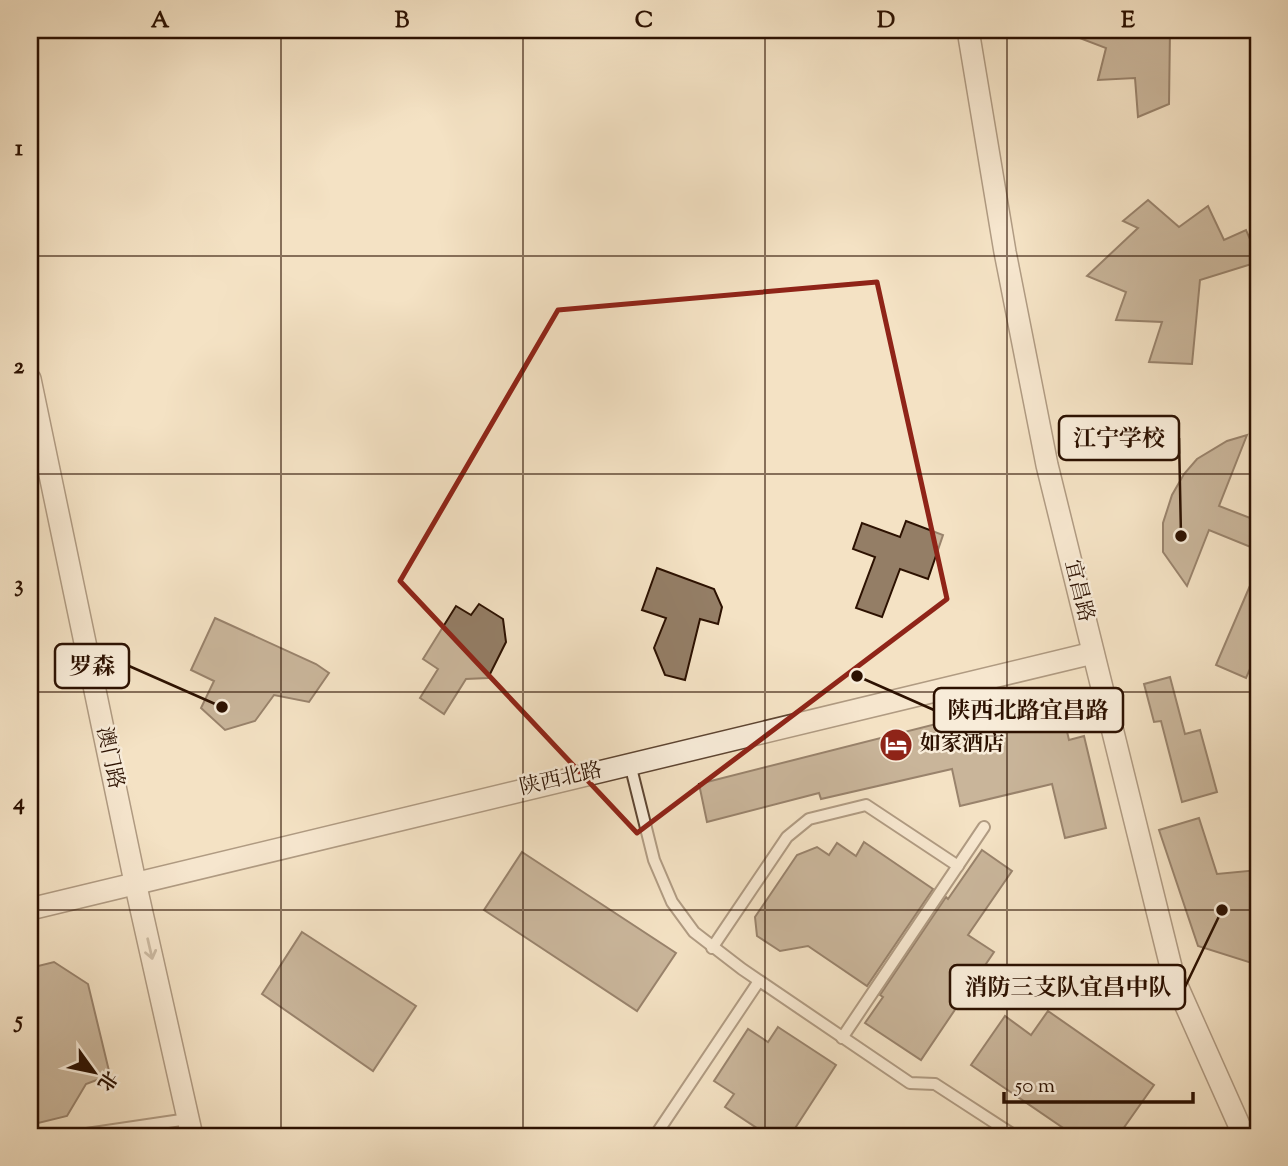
<svg xmlns="http://www.w3.org/2000/svg" width="1288" height="1166" font-family="'Sorts Mill Goudy','Noto Serif SC',serif">
	<style>
		.building { fill: #947e66; stroke: #2c1101; stroke-width: 2 }
		.lines { fill: none; stroke-linecap: round; stroke-linejoin: round }
		.lane-casing { stroke: #5e4532; stroke-width: 14 }
		.street-casing { stroke: #5e4532; stroke-width: 24 }
		.lane { stroke: #f8ecd9; stroke-width: 10 }
		.street { stroke: #f8ecd9; stroke-width: 21 }
		.oneway { stroke: #9c8978 }
		.marked { fill: none; stroke: #8f2418; stroke-width: 5; stroke-linejoin: round }
		.grid { fill: none; stroke: #2c1101; stroke-width: 2; stroke-opacity: 0.55 }
		.labels { text-anchor: middle; dominant-baseline: central; stroke-width: 5; stroke-linejoin: round; paint-order: stroke }
		.street-label { font-size: 21px; fill: #2c1101; stroke: #f8ecd9 }
		.poi-label { font-size: 21px; font-weight: bold; fill: #2c1101; stroke: #f8ecd9; text-anchor: start }
		.leader { fill: none; stroke: #2c1101; stroke-width: 2.5 }
		.callout-dot { fill: #2c1101; stroke: #f8ecd9; stroke-width: 2.5 }
		.callout { fill: #f8ecd9; stroke: #2c1101; stroke-width: 2.5 }
		.callout-label { font-size: 23px; text-anchor: middle; font-weight: bold; fill: #2c1101 }
		.neatline { fill: none; stroke: #2c1101; stroke-width: 2.5 }
		.grid-label { font-size: 23px; text-anchor: middle; font-weight: bold; fill: #2c1101 }
	</style>
	<rect width="100%" height="100%" fill="#f4e2c4"/>
	<filter id="stains"><feTurbulence type="fractalNoise" baseFrequency=".00286" numOctaves="4"/><feColorMatrix values="0 0 0 0 .2 0 0 0 0 .09 0 0 0 0 .02 0 0 0 .5 -.17"/></filter>
	<radialGradient id="worn" r=".72"><stop offset=".6" stop-color="#630" stop-opacity="0"/><stop offset="1" stop-color="#630" stop-opacity=".3"/></radialGradient>
	<!-- building -->
	<g class="building">
		<path d="M 1064,30 L 1170,30 L 1169,104 L 1138,117 L 1135,78 L 1098,80 L 1106,48 L 1064,32 Z"/>
		<path d="M 1148,200 L 1179,227 L 1208,206 L 1224,240 L 1246,230 L 1258,257 L 1258,262 L 1200,280 L 1192,364 L 1149,362 L 1162,322 L 1116,320 L 1126,292 L 1087,276 L 1138,228 L 1123,221 Z"/>
		<path d="M 1247,435 L 1219,506 L 1258,521 L 1258,550 L 1209,530 L 1187,586 L 1163,552 L 1163,523 L 1172,495 L 1184,474 L 1197,459 L 1227,441 Z"/>
		<path d="M 906,521 L 943,535 L 928,579 L 900,569 L 882,617 L 856,608 L 875,557 L 853,549 L 862,523 L 900,537 Z"/>
		<path d="M 1258,567 L 1258,651 L 1246,678 L 1216,665 Z"/>
		<path d="M 657,568 L 714,589 L 722,607 L 718,624 L 700,619 L 685,680 L 665,675 L 654,648 L 666,618 L 642,610 Z"/>
		<path d="M 479,604 L 503,619 L 506,642 L 488,678 L 466,679 L 444,714 L 420,698 L 438,669 L 423,659 L 456,606 L 471,615 Z"/>
		<path d="M 215,618 L 316,664 L 329,673 L 309,702 L 274,695 L 255,721 L 225,730 L 201,708 L 214,681 L 191,670 Z"/>
		<path d="M 1170,677 L 1185,734 L 1200,730 L 1217,792 L 1182,802 L 1161,721 L 1154,722 L 1144,684 Z"/>
		<path d="M 1027,701 L 1030,714 L 1061,706 L 1069,740 L 1084,736 L 1106,828 L 1065,838 L 1052,784 L 960,806 L 952,769 L 821,799 L 819,793 L 707,822 L 699,784 Z"/>
		<path d="M 1199,818 L 1217,874 L 1258,870 L 1258,965 L 1198,946 L 1159,830 Z"/>
		<path d="M 864,842 L 933,889 L 867,986 L 808,946 L 780,951 L 757,936 L 755,917 L 797,855 L 817,847 L 829,855 L 837,843 L 856,856 Z"/>
		<path d="M 982,850 L 1012,871 L 968,935 L 994,952 L 921,1060 L 865,1023 L 883,997 L 880,995 L 946,897 L 948,899 Z"/>
		<path d="M 522,852 L 676,953 L 637,1011 L 484,910 Z"/>
		<path d="M 302,932 L 416,1006 L 373,1071 L 262,994 Z"/>
		<path d="M 54,962 L 88,984 L 110,1075 L 86,1084 L 67,1116 L 30,1125 L 30,968 Z"/>
		<path d="M 1048,1011 L 1154,1085 L 1118,1136 L 1075,1136 L 971,1065 L 1005,1016 L 1031,1035 Z"/>
		<path d="M 778,1027 L 836,1065 L 790,1136 L 769,1136 L 725,1107 L 734,1094 L 714,1081 L 748,1029 L 768,1042 Z"/>
	</g>
	<g class="lines">
		<defs>
			<g id="lane">
				<path d="M 630,764 L 654,860 L 672,902 L 694,932 L 742,969 L 910,1083 L 935,1084 L 1015,1136"/>
				<path d="M 712,948 L 787,837 L 809,819 L 866,805 L 958,866"/>
				<path d="M 842,1038 L 984,827"/>
				<path d="M 73,1136 L 188,1119"/>
				<path d="M 655,1136 L 759,981"/>
			</g>
			<g id="street">
				<path d="M 968,30 L 1005,252 L 1047,465 L 1174,979 L 1244,1136"/>
				<path d="M 30,379 L 135,882 L 192,1136"/>
				<path d="M 30,909 L 1093,653"/>
			</g>
		</defs>
		<!-- lane casing -->
		<use href="#lane" class="lane-casing"/>
		<!-- street casing -->
		<use href="#street" class="street-casing"/>
		<!-- lane -->
		<use href="#lane" class="lane"/>
		<!-- street -->
		<use href="#street" class="street"/>
	</g>
	<!-- one-way arrows -->
	<defs><path id="oneway-shaft" d="M-6 0H5M1.5-3L5.5 0L1.5 3" fill="none" stroke-width="1.6" stroke-linecap="round" stroke-linejoin="round" transform="scale(1.75)"/></defs>
	<use class="oneway" href="#oneway-shaft" transform="translate(150 949) rotate(77)"/>
	<!-- marked area -->
	<path d="M0 0H1288V1166H0ZM 877,282 L 947,599 L 637,833 L 400,581 L 558,310 Z" fill="#f4e2c4" fill-opacity=".55" fill-rule="evenodd"/>
	<path class="marked" d="M 877,282 L 947,599 L 637,833 L 400,581 L 558,310 Z"/>
	<!-- grid -->
	<path class="grid" d="M 281,30 L 281,1136M 523,30 L 523,1136M 765,30 L 765,1136M 1007,30 L 1007,1136M 30,256 L 1258,256M 30,474 L 1258,474M 30,692 L 1258,692M 30,910 L 1258,910"/>
	<!-- icons -->
	<defs>
		<symbol id="hotel-disc" viewBox="-11 -11 22 22"><circle r="9.5" fill="#8f2418" stroke="#f8ecd9"/><path d="M-6-4.5h1.5V1H6V5H4.5V3h-9V5H-6ZM-4 0a1.8 1.8 0 1 1 3.6 0ZM.5 0V-2.5h3Q6-2.5 6 0Z" fill="#fff"/></symbol>
	</defs>
	<g fill-rule="evenodd">
		<use href="#hotel-disc" x="877" y="726" width="38" height="38"/>
	</g>
	<g class="labels">
		<!-- street labels -->
		<g class="street-label">
			<text transform="translate(1078 591) rotate(76)">宜昌路</text>
			<text transform="translate(109 758) rotate(78)">澳门路</text>
			<text transform="translate(561 780) rotate(-13)">陕西北路</text>
		</g>
		<!-- poi labels -->
		<g class="poi-label">
			<text x="920" y="745">如家酒店</text>
		</g>
	</g>
	<!-- callouts -->
	<path class="leader" d="M1181 536L1179 438M222 707L129 666M857 676L934 710M1222 910L1185 987"/>
	<g class="callout-dot">
		<circle cx="1181" cy="536" r="7"/>
		<circle cx="222" cy="707" r="7"/>
		<circle cx="857" cy="676" r="7"/>
		<circle cx="1222" cy="910" r="7"/>
	</g>
	<g class="callout">
		<rect x="1059" y="416" width="120" height="44" rx="7"/>
		<rect x="55" y="644" width="74" height="44" rx="7"/>
		<rect x="934" y="688" width="189" height="44" rx="7"/>
		<rect x="950" y="965" width="235" height="44" rx="7"/>
	</g>
	<g class="callout-label">
		<text x="1119" y="446">江宁学校</text>
		<text x="92" y="674">罗森</text>
		<text x="1028" y="718">陕西北路宜昌路</text>
		<text x="1068" y="995">消防三支队宜昌中队</text>
	</g>
	<!-- margin -->
	<rect width="1288" height="1166" fill="none" stroke="#f4e2c4" stroke-width="77"/>
	<!-- north arrow -->
	<g transform="translate(94 1072) rotate(123)" stroke="#f8ecd9" stroke-width="5" paint-order="stroke">
	<path d="M0-5L12 26L0 18L-12 26Z" fill="#2c1101"/>
	<text y="-10" font-size="19" font-weight="bold" text-anchor="middle" fill="#2c1101">北</text>
	</g>
	<!-- scale -->
	<path d="M1004 1092v10h189v-10" fill="none" stroke="#2c1101" stroke-width="3.5"/>
	<text x="1015" y="1092" font-size="21" fill="#2c1101" stroke="#f8ecd9" stroke-width="5" paint-order="stroke">50 m</text>
	<rect x="38" y="38" width="1212" height="1090" class="neatline"/>
	<g class="grid-label">
		<text x="160" y="27">A</text>
		<text x="402" y="27">B</text>
		<text x="644" y="27">C</text>
		<text x="886" y="27">D</text>
		<text x="1128" y="27">E</text>
		<text x="19" y="155">1</text>
		<text x="19" y="373">2</text>
		<text x="19" y="591">3</text>
		<text x="19" y="809">4</text>
		<text x="19" y="1027">5</text>
	</g>
	<rect width="100%" height="100%" filter="url(#stains)"/>
	<rect width="100%" height="100%" fill="url(#worn)"/>
</svg>
